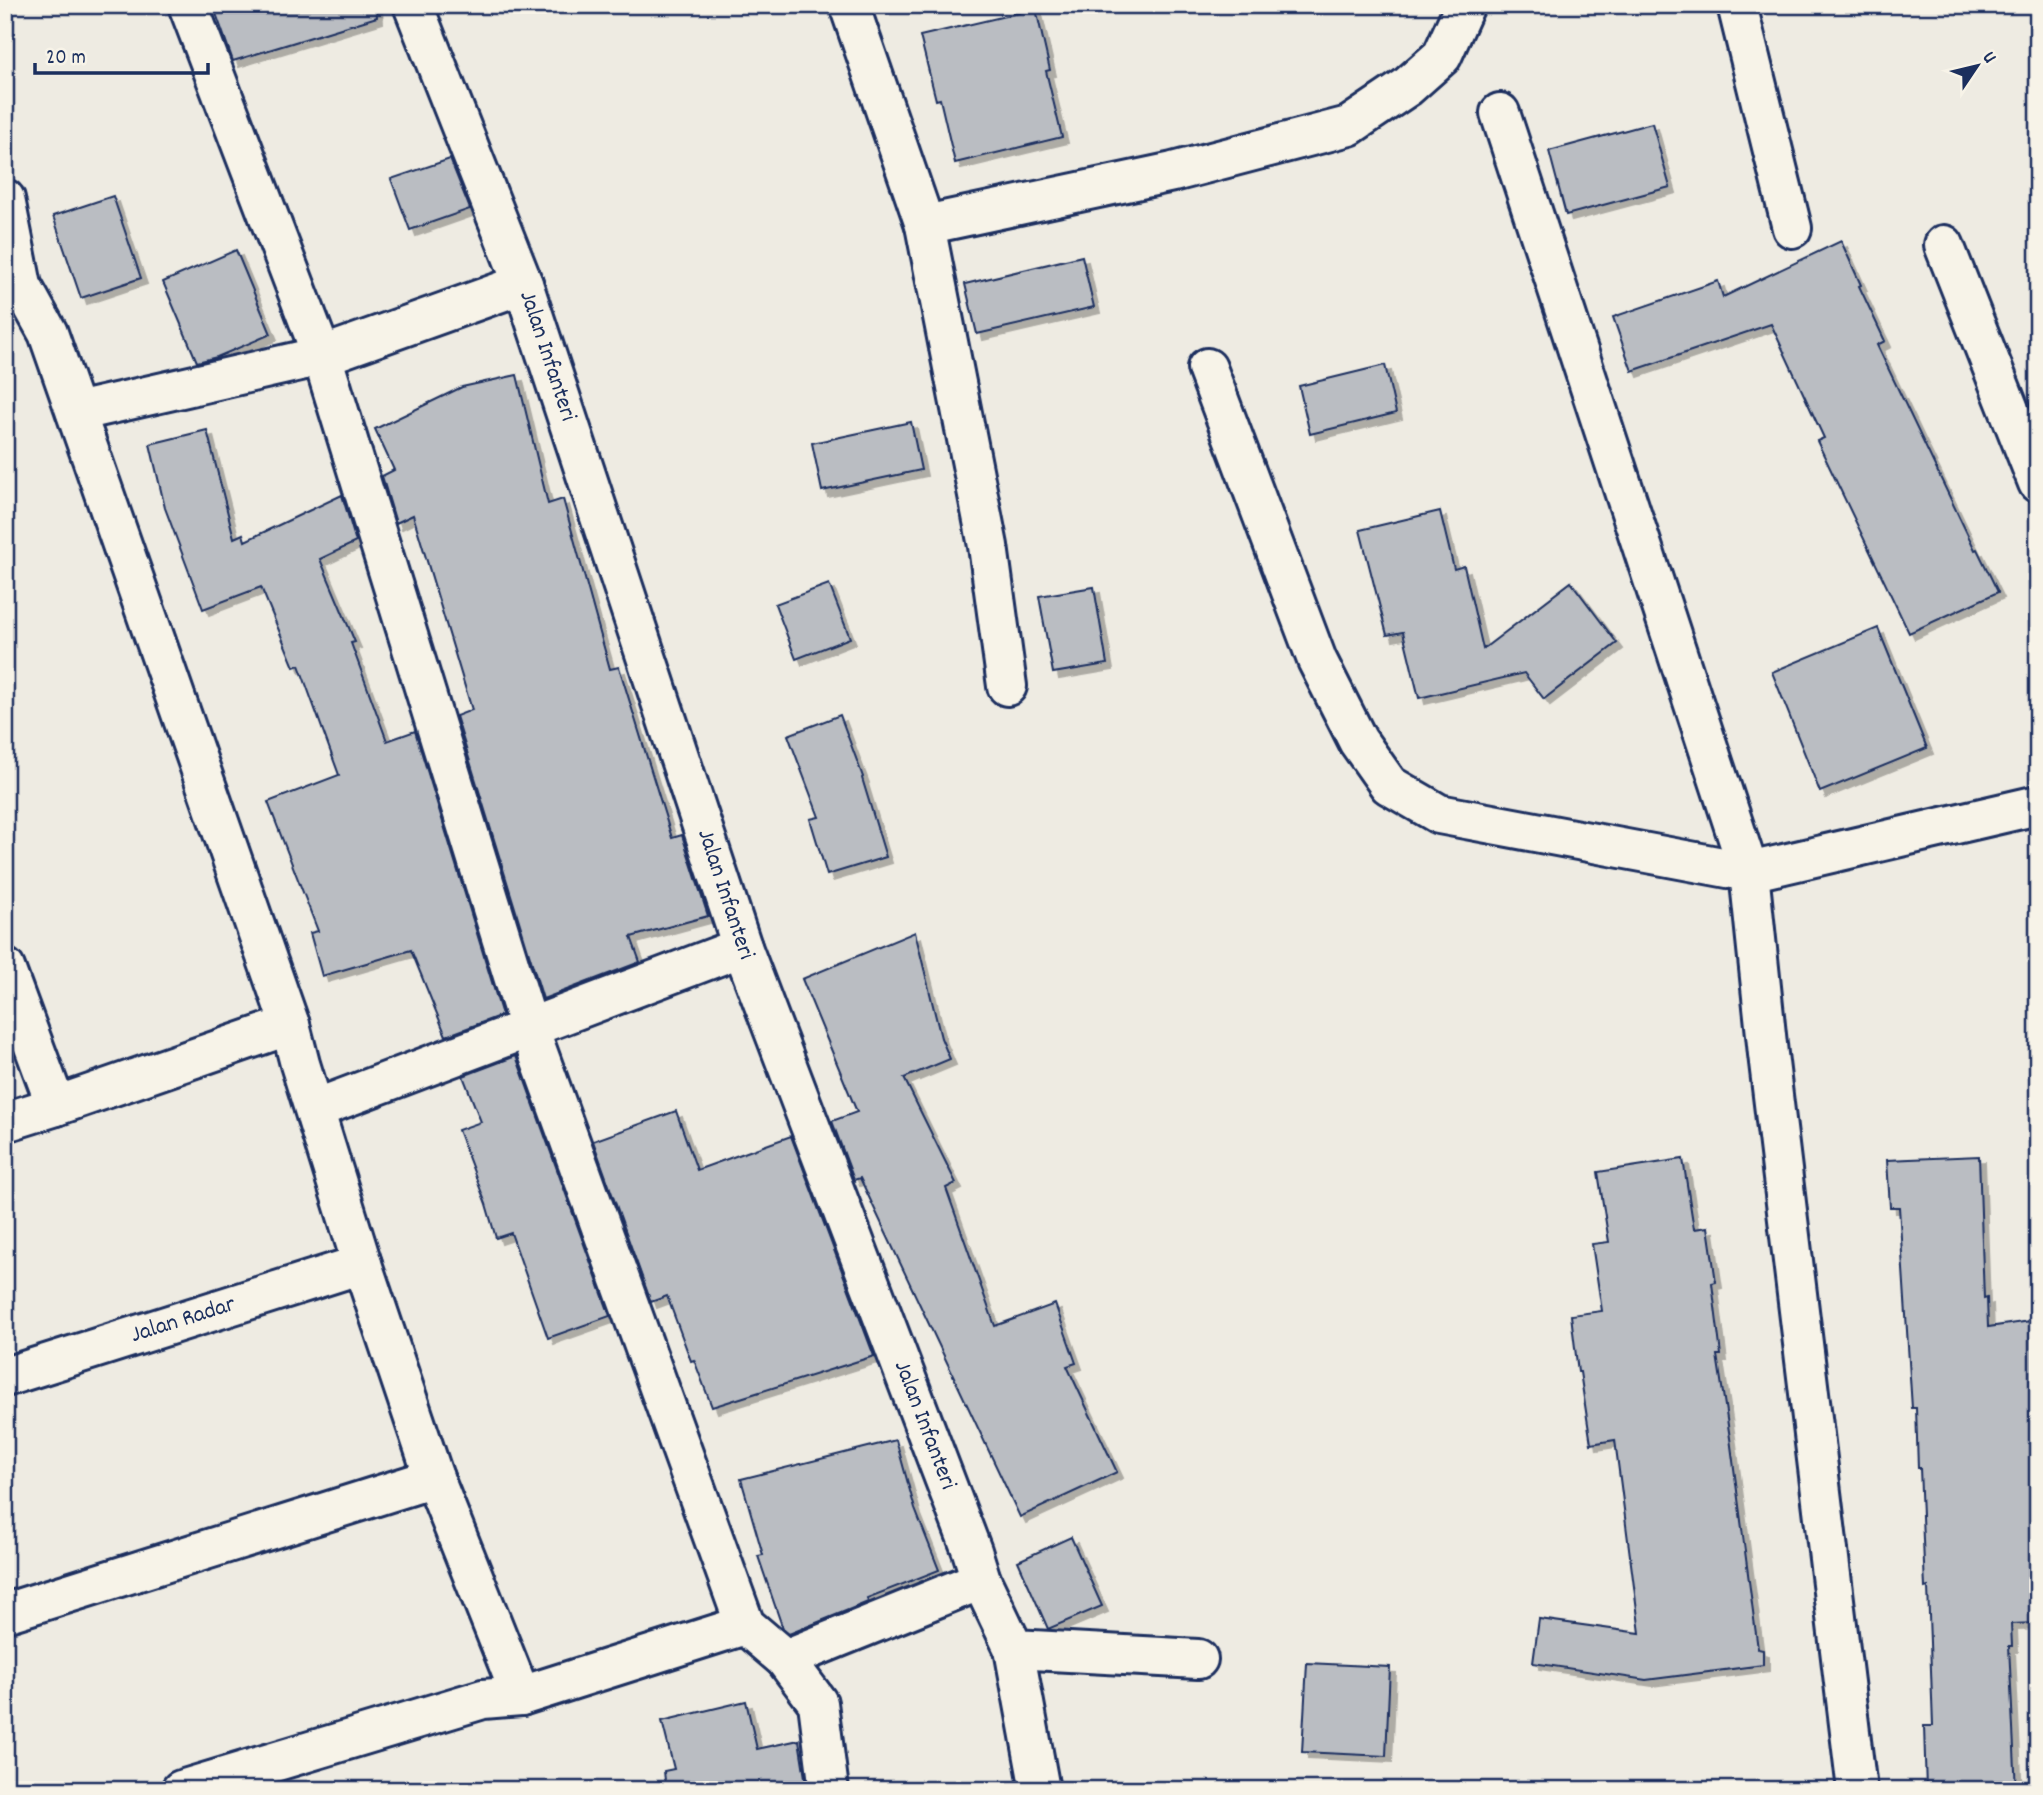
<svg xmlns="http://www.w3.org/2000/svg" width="2043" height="1795" font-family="Dekko,sans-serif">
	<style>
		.building { fill: #babdc2; stroke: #1b2f5e; stroke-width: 2; filter: url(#shadow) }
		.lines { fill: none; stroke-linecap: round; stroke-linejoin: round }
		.street-casing { stroke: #1b2f5e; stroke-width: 44 }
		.street { stroke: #f7f3e8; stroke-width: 38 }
		.labels { text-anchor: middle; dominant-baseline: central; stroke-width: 7; stroke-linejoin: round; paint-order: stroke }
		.street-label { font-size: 24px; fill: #1b2f5e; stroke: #f7f3e8 }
	</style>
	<defs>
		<filter id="shadow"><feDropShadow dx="6" dy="6" stdDeviation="0" flood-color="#0004"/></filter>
	</defs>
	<rect width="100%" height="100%" fill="#eeebe2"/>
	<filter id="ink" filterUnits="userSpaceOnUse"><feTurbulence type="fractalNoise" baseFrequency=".0143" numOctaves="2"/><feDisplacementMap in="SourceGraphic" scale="14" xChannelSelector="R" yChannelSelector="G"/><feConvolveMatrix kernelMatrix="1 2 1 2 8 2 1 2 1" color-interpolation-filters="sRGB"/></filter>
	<g filter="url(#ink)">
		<!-- building -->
		<g class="building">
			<path d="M 213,5 L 376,5 L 377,17 L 233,61 Z"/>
			<path d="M 1036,9 L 1050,70 L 1046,71 L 1062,137 L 955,163 L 940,99 L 936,100 L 920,36 Z"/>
			<path d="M 1652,123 L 1670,187 L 1566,215 L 1549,151 Z"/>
			<path d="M 450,159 L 470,209 L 410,230 L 391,179 Z"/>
			<path d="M 113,196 L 141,278 L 81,298 L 53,216 Z"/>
			<path d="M 1841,241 L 1861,285 L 1859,286 L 1885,341 L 1877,345 L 1975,550 L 1977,549 L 1998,592 L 1909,633 L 1817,441 L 1824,438 L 1771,324 L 1632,371 L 1613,317 L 1718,281 L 1723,297 Z"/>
			<path d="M 236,250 L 271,334 L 217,357 L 197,362 L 163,282 Z"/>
			<path d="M 1082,256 L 1094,307 L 977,334 L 965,284 Z"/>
			<path d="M 1385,365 L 1396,413 L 1310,434 L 1299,386 Z"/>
			<path d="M 517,375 L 548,504 L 563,499 L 610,669 L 619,667 L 672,838 L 682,835 L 708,916 L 631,937 L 640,962 L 543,999 L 456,716 L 472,710 L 413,515 L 396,523 L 382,476 L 394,470 L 375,429 L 462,387 Z"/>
			<path d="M 911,422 L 921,470 L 822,491 L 812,443 Z"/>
			<path d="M 207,430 L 234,538 L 243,534 L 245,541 L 342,495 L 356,542 L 320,559 L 355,642 L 351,643 L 387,741 L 415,731 L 502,1015 L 446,1036 L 411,950 L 322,976 L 310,933 L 318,931 L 268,802 L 339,775 L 299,665 L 294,667 L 261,587 L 203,609 L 165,508 L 150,444 Z"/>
			<path d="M 1440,511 L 1454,569 L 1464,566 L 1483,649 L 1571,582 L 1617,643 L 1544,699 L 1524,673 L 1419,698 L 1403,632 L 1387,635 L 1360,530 Z"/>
			<path d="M 829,584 L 850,638 L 796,659 L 775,604 Z"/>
			<path d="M 1094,587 L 1107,664 L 1053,673 L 1039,596 Z"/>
			<path d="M 1878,628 L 1927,748 L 1820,792 L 1772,672 Z"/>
			<path d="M 840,715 L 863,777 L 862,778 L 886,857 L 827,875 L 810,819 L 819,817 L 788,735 Z"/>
			<path d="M 915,932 L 941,1038 L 950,1059 L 904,1078 L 956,1183 L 946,1188 L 995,1326 L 1055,1304 L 1076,1363 L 1067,1366 L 1117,1472 L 1020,1517 L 860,1178 L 854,1180 L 832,1121 L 857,1112 L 802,979 Z"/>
			<path d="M 516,1056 L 610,1316 L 548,1338 L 511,1233 L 496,1238 L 486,1204 L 458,1130 L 481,1122 L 463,1076 Z"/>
			<path d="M 676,1111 L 697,1170 L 791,1136 L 874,1356 L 712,1407 L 694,1360 L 691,1361 L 667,1296 L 651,1302 L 593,1141 Z"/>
			<path d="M 1979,1156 L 1984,1299 L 1987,1298 L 1988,1327 L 2038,1320 L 2038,1623 L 2011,1624 L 2012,1646 L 2009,1646 L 2016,1790 L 1926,1790 L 1924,1726 L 1933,1726 L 1928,1587 L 1925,1588 L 1920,1468 L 1918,1468 L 1916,1408 L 1912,1408 L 1899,1207 L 1890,1207 L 1887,1160 Z"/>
			<path d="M 1683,1159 L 1694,1229 L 1708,1227 L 1716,1282 L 1712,1283 L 1721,1355 L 1717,1355 L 1730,1438 L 1758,1649 L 1763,1650 L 1763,1665 L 1646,1680 L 1533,1663 L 1539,1619 L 1640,1633 L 1615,1440 L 1591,1444 L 1580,1372 L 1578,1372 L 1571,1315 L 1602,1311 L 1592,1244 L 1609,1242 L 1598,1172 Z"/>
			<path d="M 896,1440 L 915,1509 L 939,1570 L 867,1598 L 868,1602 L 789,1634 L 783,1629 L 758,1556 L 763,1555 L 741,1479 Z"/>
			<path d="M 1071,1537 L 1102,1606 L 1048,1629 L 1018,1561 Z"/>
			<path d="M 1307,1663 L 1390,1667 L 1386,1756 L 1302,1752 Z"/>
			<path d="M 746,1701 L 757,1749 L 799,1740 L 807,1790 L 666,1790 L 664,1771 L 674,1769 L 662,1721 Z"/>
		</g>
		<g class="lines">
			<defs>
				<g id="street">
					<path d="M 188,5 L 322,356 L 529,1028 L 745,1625 L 785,1659 L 818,1703 L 829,1790"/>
					<path id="s1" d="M 413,5 L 523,284 L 742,947 L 972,1551 L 981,1580 L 1014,1649 L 1198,1659"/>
					<path d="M 849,5 L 925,225 L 988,546 L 1007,686"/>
					<path d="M 1737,5 L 1792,228"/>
					<path d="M 1500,113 L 1749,872 L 1768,1054 L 1857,1790"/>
					<path d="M 5,199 L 22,286 L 48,333 L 290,1025 L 300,1064 L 362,1264 L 434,1478"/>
					<path d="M 925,225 L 1173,172 L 1349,126 L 1407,87 L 1442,56 L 1465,5"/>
					<path d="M 1944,245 L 2038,483"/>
					<path d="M 1207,368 L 1317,660 L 1358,741 L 1389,785 L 1439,814 L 1749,872 L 2038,805"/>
					<path d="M 76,412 L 322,356 L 523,284"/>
					<path d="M 5,968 L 56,1106"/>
					<path d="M 315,1109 L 742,947"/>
					<path d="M 5,1122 L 56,1106 L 290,1025"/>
					<path id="s2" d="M 5,1377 L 362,1264"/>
					<path d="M 5,1613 L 434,1478 L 521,1696"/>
					<path d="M 1014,1649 L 1040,1790"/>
					<path d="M 785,1659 L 981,1580"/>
					<path d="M 181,1790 L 483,1699 L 521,1696 L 745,1625"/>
				</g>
			</defs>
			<!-- street casing -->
			<use href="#street" class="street-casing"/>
			<!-- street -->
			<use href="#street" class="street"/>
		</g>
	</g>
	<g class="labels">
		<!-- street labels -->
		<g class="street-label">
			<text stroke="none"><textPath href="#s1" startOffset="376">Jalan Infanteri</textPath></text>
			<text stroke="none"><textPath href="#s1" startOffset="943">Jalan Infanteri</textPath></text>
			<text stroke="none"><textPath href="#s2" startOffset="187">Jalan Radar</textPath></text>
			<text stroke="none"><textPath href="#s1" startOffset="1510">Jalan Infanteri</textPath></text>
		</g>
	</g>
	<!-- margin -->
	<rect width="2043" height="1795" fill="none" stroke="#f7f3e8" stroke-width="28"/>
	<rect x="14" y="14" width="2015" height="1767" fill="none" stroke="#1b2f5e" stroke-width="2.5" filter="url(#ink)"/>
	<!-- north arrow -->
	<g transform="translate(1977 66) rotate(55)" stroke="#f7f3e8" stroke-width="5" paint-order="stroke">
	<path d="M0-5L12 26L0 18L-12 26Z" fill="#1b2f5e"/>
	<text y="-10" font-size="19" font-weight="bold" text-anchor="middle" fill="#1b2f5e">U</text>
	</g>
	<!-- scale -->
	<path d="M35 63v10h173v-10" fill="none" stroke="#1b2f5e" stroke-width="3.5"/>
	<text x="46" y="63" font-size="21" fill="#1b2f5e" stroke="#f7f3e8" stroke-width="5" paint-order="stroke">20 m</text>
</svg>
